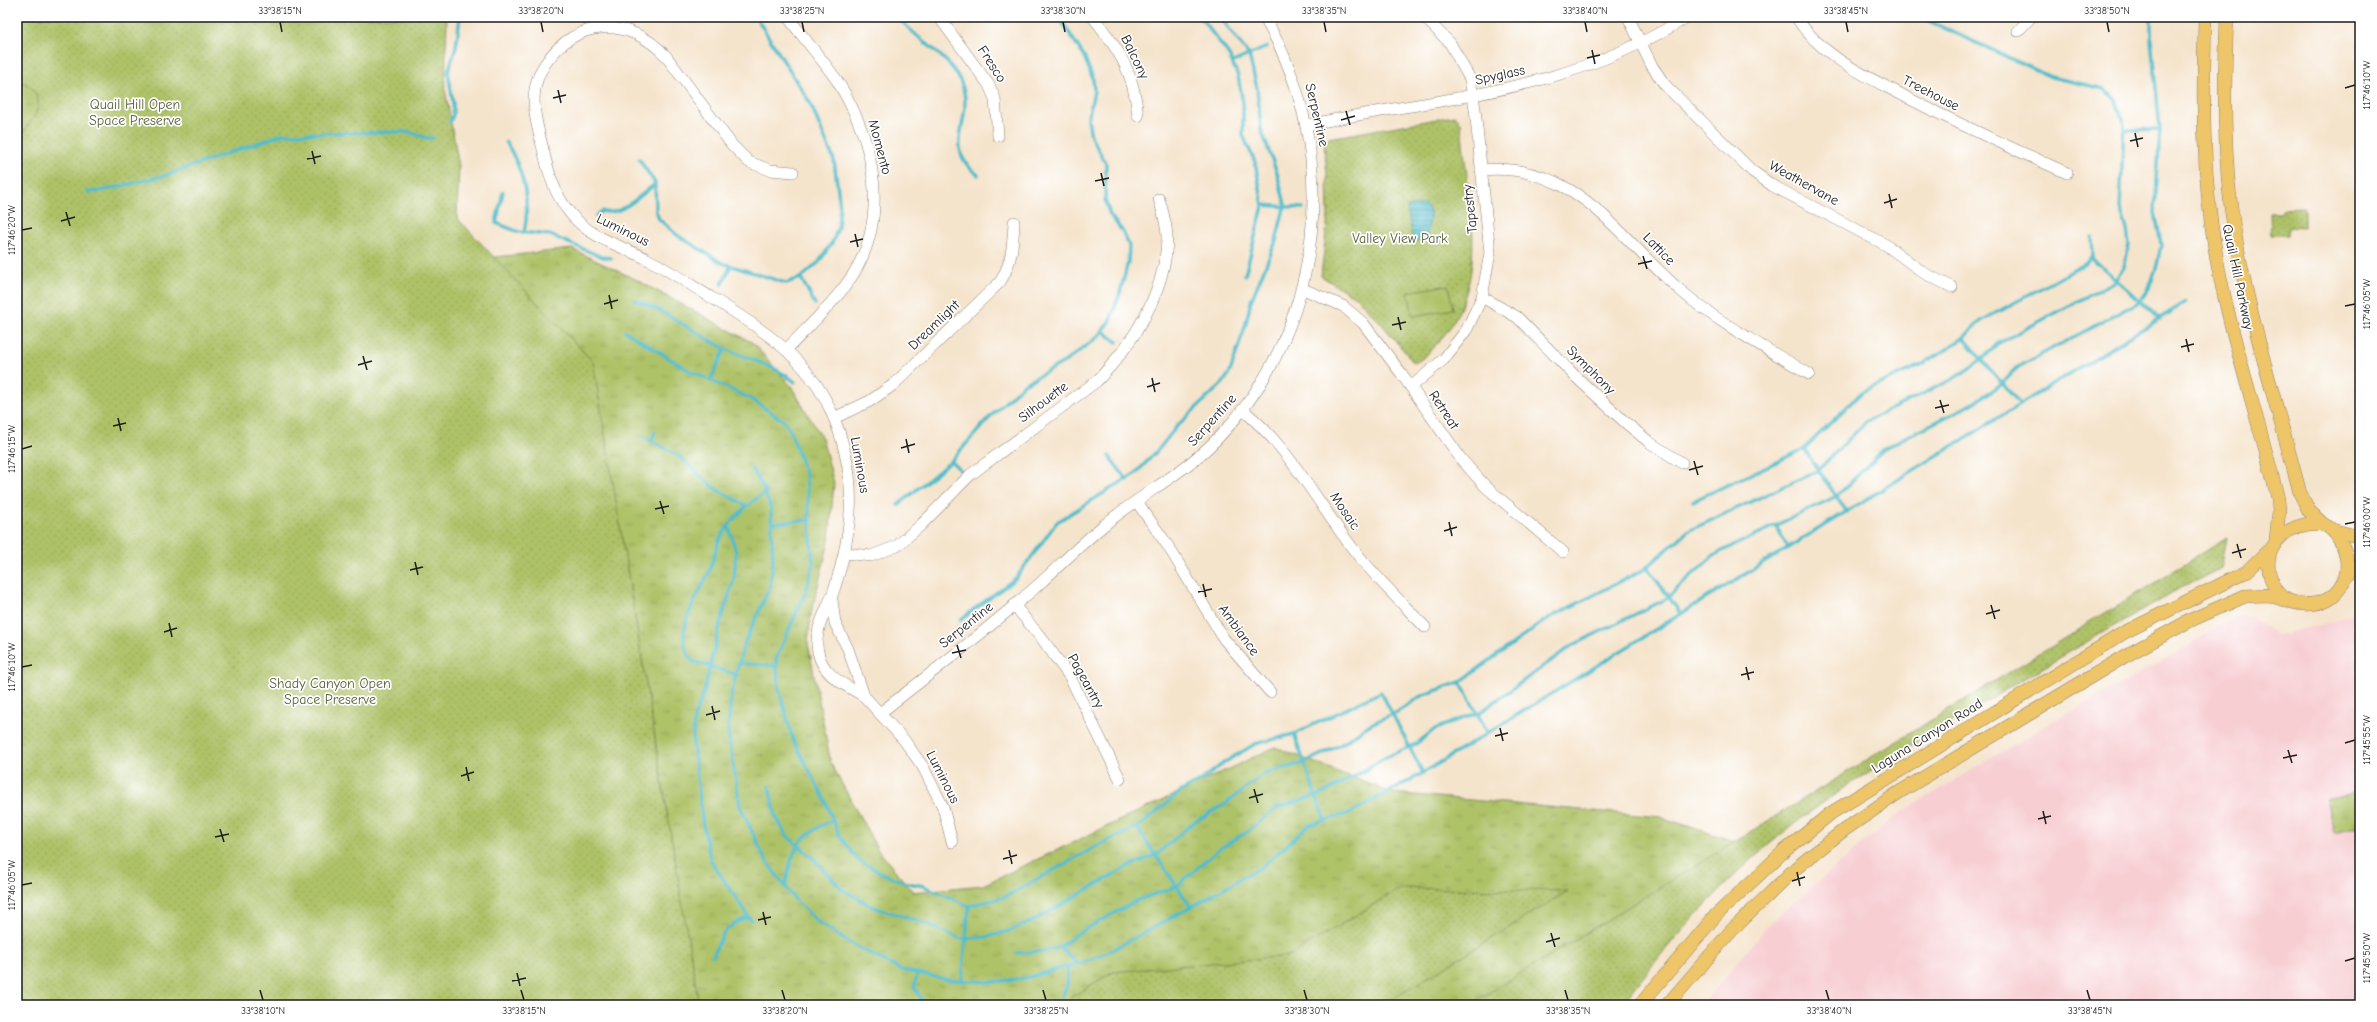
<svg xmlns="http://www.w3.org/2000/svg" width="2377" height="1022" font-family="'Comic Neue',sans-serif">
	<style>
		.built { fill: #f7cfd3 }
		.grass { fill: url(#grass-tufts); stroke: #656f42 }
		.park { fill: url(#park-dots); stroke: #656f42 }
		.pitch { fill: #aec267; stroke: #656f42 }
		.water { fill: url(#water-rules); stroke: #366c73 }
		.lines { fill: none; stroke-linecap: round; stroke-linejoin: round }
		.stream { stroke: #50bcca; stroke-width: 3.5 }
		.minor-casing { stroke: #888074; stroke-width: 12 }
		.major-casing { stroke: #888074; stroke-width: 14 }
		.minor { stroke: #fff; stroke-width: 11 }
		.major { stroke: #eec569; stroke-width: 13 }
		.ticks { fill: none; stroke: #1c1c1c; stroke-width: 1.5 }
		.labels { text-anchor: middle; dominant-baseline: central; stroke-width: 3.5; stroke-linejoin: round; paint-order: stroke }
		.street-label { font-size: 14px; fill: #1c1c1c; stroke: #fff }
		.park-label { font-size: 14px; fill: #565e3a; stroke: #fff }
		.neatline { fill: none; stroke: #1c1c1c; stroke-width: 1.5 }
		.ticks-label { font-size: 10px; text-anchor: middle; fill: #1c1c1c }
	</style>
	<defs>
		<pattern id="grass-tufts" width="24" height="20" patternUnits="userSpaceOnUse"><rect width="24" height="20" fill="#aec267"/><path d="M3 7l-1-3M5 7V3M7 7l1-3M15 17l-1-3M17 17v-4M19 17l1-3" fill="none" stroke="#95a659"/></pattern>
		<pattern id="park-dots" width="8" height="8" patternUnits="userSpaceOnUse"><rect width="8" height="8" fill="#aec267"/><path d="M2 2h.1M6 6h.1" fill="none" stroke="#95a659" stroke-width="1.8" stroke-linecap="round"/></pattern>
		<pattern id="water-rules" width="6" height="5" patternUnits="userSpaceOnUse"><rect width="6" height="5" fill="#50bcca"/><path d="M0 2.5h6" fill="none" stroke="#4298a3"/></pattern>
	</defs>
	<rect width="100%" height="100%" fill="#fff"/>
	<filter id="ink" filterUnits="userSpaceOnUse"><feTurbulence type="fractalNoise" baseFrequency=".025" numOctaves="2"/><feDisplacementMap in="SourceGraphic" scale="8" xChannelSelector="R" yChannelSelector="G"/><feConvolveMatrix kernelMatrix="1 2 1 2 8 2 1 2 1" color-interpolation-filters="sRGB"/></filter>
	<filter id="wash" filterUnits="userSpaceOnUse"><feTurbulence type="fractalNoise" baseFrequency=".012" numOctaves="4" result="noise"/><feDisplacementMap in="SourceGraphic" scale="16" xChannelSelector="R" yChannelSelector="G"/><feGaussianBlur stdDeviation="0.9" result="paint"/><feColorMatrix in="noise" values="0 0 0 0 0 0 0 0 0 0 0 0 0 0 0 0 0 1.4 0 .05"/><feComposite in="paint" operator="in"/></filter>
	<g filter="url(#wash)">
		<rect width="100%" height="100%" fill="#f5e4cc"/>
		<!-- built -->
		<path class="built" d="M 2360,607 L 2360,1005 L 1703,1005 L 1768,925 L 1893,818 L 2041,728 L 2194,643 L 2234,616 L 2251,615 L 2277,635 L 2325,624 L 2355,614 Z"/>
		<!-- grass -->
		<g class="grass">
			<path d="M 17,17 L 370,270 L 572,249 L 635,279 L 753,343 L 791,386 L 822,438 L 834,483 L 829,541 L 811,614 L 808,643 L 831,764 L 878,850 L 913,892 L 983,885 L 1275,747 L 1392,793 L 1660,817 L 1743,844 L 1621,1005 L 17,1005 Z"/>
			<path d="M 2357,792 L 2360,793 L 2360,827 L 2334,833 L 2326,799 Z"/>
		</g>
		<!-- park -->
		<g class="park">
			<path d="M 17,17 L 447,17 L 445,89 L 459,166 L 457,218 L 593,362 L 699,1005 L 17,1005 L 17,130 L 23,132 C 33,119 45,106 33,90 C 29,85 24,82 17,81 Z"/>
			<path d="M 1454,116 L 1461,122 C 1466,196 1494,276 1441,339 C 1434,347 1424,360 1414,363 L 1380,322 L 1357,298 L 1321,276 L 1328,216 L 1327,174 L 1324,145 L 1329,138 Z"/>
			<path d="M 2304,208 L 2304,228 L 2289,227 L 2288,235 L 2271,235 L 2270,213 L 2282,213 L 2282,209 Z"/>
			<path d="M 2227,538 L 2221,568 L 2173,592 C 2108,629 2044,667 1980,705 C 1921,740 1861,774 1806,815 C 1735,868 1674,934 1622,1005 L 1469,1005 Z"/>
			<path d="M 1401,888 L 1568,891 L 1383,1005 L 1059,1005 L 1112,972 L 1289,956 Z"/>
		</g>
		<!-- pitch -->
		<path class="pitch" d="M 1448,285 L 1453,309 L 1413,316 L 1408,292 Z"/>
		<!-- water -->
		<path class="water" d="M 1425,204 C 1436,214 1426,226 1427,239 L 1413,242 L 1407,207 Z"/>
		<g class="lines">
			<!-- stream -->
			<g class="stream">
				<path d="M 898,17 C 917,41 954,57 963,88 C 973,122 941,148 978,175"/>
				<path d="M 1200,17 L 1228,53 L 1238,76 L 1243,103 L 1243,135 L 1255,162 L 1263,206 L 1245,275"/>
				<path d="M 1233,62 L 1267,47"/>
				<path d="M 450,122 L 453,115 L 453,103 L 448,72 L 456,47 L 460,17"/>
				<path d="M 2124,130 L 2160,129"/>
				<path d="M 506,142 C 523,169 531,201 524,233"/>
				<path d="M 639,159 L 655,183 L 656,211 L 659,219 L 677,235 L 722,263 L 786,283 L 801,278 L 819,262 L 833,241 L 838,228 L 840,207 L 834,160 L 810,103 L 756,17"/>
				<path d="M 88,192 L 101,191 L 167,175 L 283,134 L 406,132 C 415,132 425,140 433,138"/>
				<path d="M 503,192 L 496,223 L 519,232 L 550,235 L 602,257 L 611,258"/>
				<path d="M 1263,205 L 1303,208"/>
				<path d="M 596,216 L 602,211 C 619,218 642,194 655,184"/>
				<path d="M 2092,258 L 2160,319"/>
				<path d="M 801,278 L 815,304"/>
				<path d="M 722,285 L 730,267"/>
				<path d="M 635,300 C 667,311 694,333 724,348 C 748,359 774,365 795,382"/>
				<path d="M 625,331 L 690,371 L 751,399 L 784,421 L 790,430 L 806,475 L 813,565 L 806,591 L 776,659 L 779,689 L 793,740 L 825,800 L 839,835 L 859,861 L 882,873 L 903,882 L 924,886 L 969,906 L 1005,897 L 1099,845 L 1141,825 L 1180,792 L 1203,779 L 1225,762 L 1255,744 L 1294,734 L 1381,692 L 1423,773"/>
				<path d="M 1103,331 L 1117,342"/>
				<path d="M 1963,338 L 2020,404"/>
				<path d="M 710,381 L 725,349"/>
				<path d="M 643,436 L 679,456 L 714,488 L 747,506"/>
				<path d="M 651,442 L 655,432"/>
				<path d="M 1804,449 L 1847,512"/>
				<path d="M 1109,456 L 1127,480"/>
				<path d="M 951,461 L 961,471"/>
				<path d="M 752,469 L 764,489 L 771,509 L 773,562 L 770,587 L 744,644 L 731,694 L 728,732 L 740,806 L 766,861 L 797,902 L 817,921 L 848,942 L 901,970 L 950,980 L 992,982 L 1026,978 L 1086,961 L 1114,949 L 1191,907 L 1263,866 L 1309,825 L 1350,813 L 1423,773 L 2186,302"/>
				<path d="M 1693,501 L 1804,449 L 1862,392 L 1923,364 L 1962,339 L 1981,321 L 2085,264 L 2093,256 L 2092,237"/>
				<path d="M 898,505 L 951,461 L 990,417 L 1024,384 L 1066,361 L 1099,336 L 1110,320 L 1120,293 L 1128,262 L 1129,246 L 1123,232 L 1110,215 L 1105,200 L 1106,164 L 1091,136 L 1088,119 L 1094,91 L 1093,79 L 1084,56 L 1059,17"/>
				<path d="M 773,523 L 809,520"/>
				<path d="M 1776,526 L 1788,547"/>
				<path d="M 729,527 L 736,552 L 734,579 L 720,624 L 704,692 L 694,718 L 693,744 L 703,825 L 711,861 L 751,920"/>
				<path d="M 1647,567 L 1681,614"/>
				<path d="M 960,620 L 1016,578 L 1057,522 L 1136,473 L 1158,450 L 1177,426 L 1223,383 L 1230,372 L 1245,327 L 1251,301 L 1276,241 L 1285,204 L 1277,173 L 1261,129 L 1257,88 L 1249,55 L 1220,17"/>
				<path d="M 738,663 L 775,666"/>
				<path d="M 735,674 L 692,661 C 671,632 697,598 709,572 C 714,560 715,546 722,535 C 733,517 749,503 766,492"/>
				<path d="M 1460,682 L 1488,733"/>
				<path d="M 1294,734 L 1325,821"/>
				<path d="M 769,786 L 776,817 L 787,836 L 810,855 L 843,890 L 873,907 L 919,921 L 961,939 L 987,937 L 1012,930 L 1035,920 L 1127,867 L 1156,855 L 1194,822 L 1224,805 L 1262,775 L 1276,770 L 1304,763 L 1340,745 L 1369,725 L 1397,712 L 1421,696 L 1460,682 L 1547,619 L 1645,569 L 1688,531 L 1817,471 L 1867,421 L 1953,379 L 1982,360 L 1997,344 L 2116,281 L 2124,267 L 2129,245 L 2127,229 L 2120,208 L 2124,125 L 2116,100 L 2104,89 L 2051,77 L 1920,17"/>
				<path d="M 1137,828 L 1191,907"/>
				<path d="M 785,887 C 793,848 796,837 833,820"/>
				<path d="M 1060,947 L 1078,964"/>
				<path d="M 1017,953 L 1045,951 L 1060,947 L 1077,934 L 1138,900 L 1177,886 L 1219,849 L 1247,832 L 1277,808 L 1322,794 L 1357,775 L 1384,758 L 1416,744 L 1435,729 L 1482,711 L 1571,646 L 1666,599 L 1714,555 L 1837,496 L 1886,447 L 1972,404 L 2002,384 L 2018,367 L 2139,302 L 2149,289 L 2157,265 L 2161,245 L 2155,212 L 2160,129 L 2151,40 L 2151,17"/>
				<path d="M 713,956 C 722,933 725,926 749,917"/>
				<path d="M 917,975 L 914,987 L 925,1005"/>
				<path d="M 962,981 L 969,906"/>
				<path d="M 1059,1005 L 1067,985 L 1068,967"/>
			</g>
		</g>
	</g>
	<g filter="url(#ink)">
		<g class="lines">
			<defs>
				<g id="minor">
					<path d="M 939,17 L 989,85 L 995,99 L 998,136"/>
					<path d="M 1093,17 C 1120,51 1134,73 1138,116"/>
					<path d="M 1628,17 L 1652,66 L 1665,85 L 1752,171 L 1773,186 L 1886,245 L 1924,273 L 1952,287"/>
					<path d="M 1796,17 C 1822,58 1867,76 1908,98 C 1960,125 2014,149 2067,173"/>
					<path d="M 2018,31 L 2031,17"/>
					<path d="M 1307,125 C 1443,96 1565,94 1687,17"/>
					<path d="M 1481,170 C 1578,161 1617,237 1680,290 C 1718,323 1766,348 1809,374"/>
					<path d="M 793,172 L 770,170 L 749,162 L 732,145 L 666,56 C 629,16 576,18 545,64 C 530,86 533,109 539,133 C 546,161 551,191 570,213 C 590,238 619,245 647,259 C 669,270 691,285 712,298 C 761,328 807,357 831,411 C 859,474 854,529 833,593 C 826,612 813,631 818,652 C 823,676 845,685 864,696"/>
					<path d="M 1303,289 L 1343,306 L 1363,323 L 1401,373 L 1461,459 L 1486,487 L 1563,552"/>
					<path d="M 1482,297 L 1517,317 L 1576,377 L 1626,423 L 1649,442 L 1682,463"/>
					<path d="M 787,349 C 807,328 831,306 848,282 C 892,221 875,142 838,82 C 823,60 804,39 788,17"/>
					<path d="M 1411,387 L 1444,359 L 1467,329 L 1482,297 L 1490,253 L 1475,109 L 1470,79 L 1450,43 L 1424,17"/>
					<path d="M 1243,410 C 1291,449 1317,503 1354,550 C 1375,577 1401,602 1425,627"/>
					<path d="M 834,418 L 870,401 L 893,385 L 1000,282 C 1012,263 1013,245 1014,222"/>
					<path d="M 1137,502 L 1168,546 L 1224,639 L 1270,692"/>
					<path d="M 845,553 L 871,556 L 897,546 L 922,524 L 970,475 L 1097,381 C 1133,344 1166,292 1167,238 C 1167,225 1163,212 1159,199"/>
					<path d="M 832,600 L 835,623 L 848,649 L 864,696 L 904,740 L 923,767 L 943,807 L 952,842"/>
					<path d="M 1014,605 L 1043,640 L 1070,677 L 1120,779"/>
					<path d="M 880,713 C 933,672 987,630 1037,586 C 1059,566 1080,545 1103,526 C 1140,495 1183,474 1217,439 C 1326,328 1343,150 1264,17"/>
				</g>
				<g id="major">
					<path d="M 2205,17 C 2203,95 2202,172 2215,249 C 2229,334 2258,415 2278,499 L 2279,511 L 2276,539"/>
					<path d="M 2227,17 C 2224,87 2223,159 2234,228 C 2249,318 2277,405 2300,493 L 2309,511 L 2323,524"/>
					<path d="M 2309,524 C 2313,524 2319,523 2324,525 C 2331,527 2335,533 2339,539 C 2358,568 2341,607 2304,604 C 2291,603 2284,600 2276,589 C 2257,558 2276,529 2309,524 Z"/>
					<path d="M 2332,530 L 2360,537"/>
					<path d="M 2347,576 L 2360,564"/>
					<path d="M 1640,1005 L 1716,915 L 1782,853 L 1831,813 L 2125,632 L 2246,572 L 2272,547"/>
					<path d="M 1667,1005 L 1732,930 L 1796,868 L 1844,830 L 1898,793 L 2127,655 L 2191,620 L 2245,596 L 2268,595 L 2285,600"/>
				</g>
			</defs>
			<!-- minor casing -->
			<use href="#minor" class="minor-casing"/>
			<!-- major casing -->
			<use href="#major" class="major-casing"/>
			<!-- minor -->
			<use href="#minor" class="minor"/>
			<!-- major -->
			<use href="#major" class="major"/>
		</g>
	</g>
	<!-- ticks -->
	<path class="ticks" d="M 280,22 L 282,32M 541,22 L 543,32M 802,22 L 804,32M 1063,22 L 1065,32M 1324,22 L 1326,32M 1585,22 L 1587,32M 1846,22 L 1848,32M 2107,22 L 2109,32M 1592,50 L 1595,64M 1587,58 L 1600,55M 2345,88 L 2355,85M 558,90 L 561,103M 553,98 L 566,95M 1346,111 L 1350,125M 1341,120 L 1355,116M 2135,133 L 2138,147M 2130,141 L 2143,138M 312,151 L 315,164M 307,159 L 321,156M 1101,173 L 1104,186M 1095,181 L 1109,178M 1889,194 L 1892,208M 1884,203 L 1897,199M 66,212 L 70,226M 61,221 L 75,217M 22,230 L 32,228M 855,234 L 858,247M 850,242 L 863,239M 1643,256 L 1647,269M 1638,264 L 1652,261M 609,295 L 612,309M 604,304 L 618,300M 2345,306 L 2355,304M 1398,317 L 1401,330M 1392,325 L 1406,322M 2186,339 L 2189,352M 2181,347 L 2194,344M 363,356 L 367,370M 358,365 L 372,361M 1152,378 L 1155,392M 1147,387 L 1160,383M 1940,400 L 1944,413M 1935,408 L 1949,405M 118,418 L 121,431M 113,426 L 126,423M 906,439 L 909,453M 901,448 L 915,444M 22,449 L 32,446M 1694,461 L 1698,475M 1689,470 L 1703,466M 660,501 L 664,514M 655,509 L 669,506M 1449,522 L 1452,536M 2345,524 L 2355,522M 1444,531 L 1457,527M 2237,544 L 2241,558M 2232,553 L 2246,549M 415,562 L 418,575M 410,570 L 423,567M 1203,584 L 1206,597M 1198,592 L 1212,589M 1991,605 L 1995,619M 1986,614 L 2000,610M 169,623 L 172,637M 164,632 L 177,628M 957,645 L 961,658M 952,653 L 966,650M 22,667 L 32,665M 1746,667 L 1749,680M 1741,675 L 1754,672M 712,706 L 715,720M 706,715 L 720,711M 1500,728 L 1503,741M 1495,736 L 1508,733M 2345,743 L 2355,740M 2288,750 L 2292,763M 2283,758 L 2297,755M 466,767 L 469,781M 461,776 L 474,772M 1254,789 L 1258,803M 1249,798 L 1263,794M 2043,811 L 2046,824M 2038,819 L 2051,816M 220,829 L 224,842M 215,837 L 229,834M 1009,850 L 1012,864M 1003,859 L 1017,855M 1797,872 L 1800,886M 1792,881 L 1805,877M 22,885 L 32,883M 763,912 L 766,925M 758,920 L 771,917M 1551,933 L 1555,947M 1546,942 L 1560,938M 2345,961 L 2355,958M 517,973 L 520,986M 512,981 L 526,978M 260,990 L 263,1000M 521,990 L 524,1000M 782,990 L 785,1000M 1043,990 L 1046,1000M 1304,990 L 1307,1000M 1565,990 L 1568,1000M 1826,990 L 1829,1000M 2087,990 L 2090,1000"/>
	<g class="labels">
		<!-- street labels -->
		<g class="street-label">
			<text transform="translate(1135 57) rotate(64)">Balcony</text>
			<text transform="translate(992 64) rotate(57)">Fresco</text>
			<text transform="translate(1500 75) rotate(-12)">Spyglass</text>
			<text transform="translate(1931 93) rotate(27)">Treehouse</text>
			<text transform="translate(1317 115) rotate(77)">Serpentine</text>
			<text transform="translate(880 147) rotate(75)">Momento</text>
			<text transform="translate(1804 183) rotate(29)">Weathervane</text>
			<text transform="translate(1470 209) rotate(-96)">Tapestry</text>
			<text transform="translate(623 230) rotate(26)">Luminous</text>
			<text transform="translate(1659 249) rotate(46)">Lattice</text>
			<text transform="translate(2238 277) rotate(78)">Quail Hill Parkway</text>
			<text transform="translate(934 325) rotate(-44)">Dreamlight</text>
			<text transform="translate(1591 370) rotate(45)">Symphony</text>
			<text transform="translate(1043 402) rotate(-37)">Silhouette</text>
			<text transform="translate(1444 410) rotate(57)">Retreat</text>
			<text transform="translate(1212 420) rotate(-48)">Serpentine</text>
			<text transform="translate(860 465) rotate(80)">Luminous</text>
			<text transform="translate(1345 511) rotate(56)">Mosaic</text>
			<text transform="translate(966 625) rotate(-39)">Serpentine</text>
			<text transform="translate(1239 630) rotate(54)">Ambiance</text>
			<text transform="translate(1086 681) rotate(61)">Pageantry</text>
			<text transform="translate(1927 736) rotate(-32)">Laguna Canyon Road</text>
			<text transform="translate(943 777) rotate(63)">Luminous</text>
		</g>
		<!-- park labels -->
		<g class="park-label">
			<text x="135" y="104">Quail Hill Open<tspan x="135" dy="16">Space Preserve</tspan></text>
			<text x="1400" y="238">Valley View Park</text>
			<text x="330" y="683">Shady Canyon Open<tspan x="330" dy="16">Space Preserve</tspan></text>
		</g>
	</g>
	<!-- margin -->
	<rect width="2377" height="1022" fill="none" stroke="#fff" stroke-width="44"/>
	<rect x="22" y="22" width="2333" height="978" class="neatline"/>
	<g class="ticks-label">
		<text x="280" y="14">33°38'15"N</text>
		<text x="541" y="14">33°38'20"N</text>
		<text x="802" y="14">33°38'25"N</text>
		<text x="1063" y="14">33°38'30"N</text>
		<text x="1324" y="14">33°38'35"N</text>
		<text x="1585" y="14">33°38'40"N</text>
		<text x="1846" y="14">33°38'45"N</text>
		<text x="2107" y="14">33°38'50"N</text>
		<text transform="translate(2366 85) rotate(-90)" y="4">117°46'10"W</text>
		<text transform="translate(11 230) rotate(-90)" y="4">117°46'20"W</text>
		<text transform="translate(2366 304) rotate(-90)" y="4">117°46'05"W</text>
		<text transform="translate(11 449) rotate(-90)" y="4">117°46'15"W</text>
		<text transform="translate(2366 522) rotate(-90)" y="4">117°46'00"W</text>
		<text transform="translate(11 667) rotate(-90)" y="4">117°46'10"W</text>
		<text transform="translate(2366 740) rotate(-90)" y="4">117°45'55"W</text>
		<text transform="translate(11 885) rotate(-90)" y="4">117°46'05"W</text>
		<text transform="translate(2366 958) rotate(-90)" y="4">117°45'50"W</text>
		<text x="263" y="1014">33°38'10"N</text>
		<text x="524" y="1014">33°38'15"N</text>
		<text x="785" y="1014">33°38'20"N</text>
		<text x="1046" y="1014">33°38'25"N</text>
		<text x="1307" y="1014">33°38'30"N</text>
		<text x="1568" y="1014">33°38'35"N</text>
		<text x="1829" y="1014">33°38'40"N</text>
		<text x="2090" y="1014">33°38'45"N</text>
	</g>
</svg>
